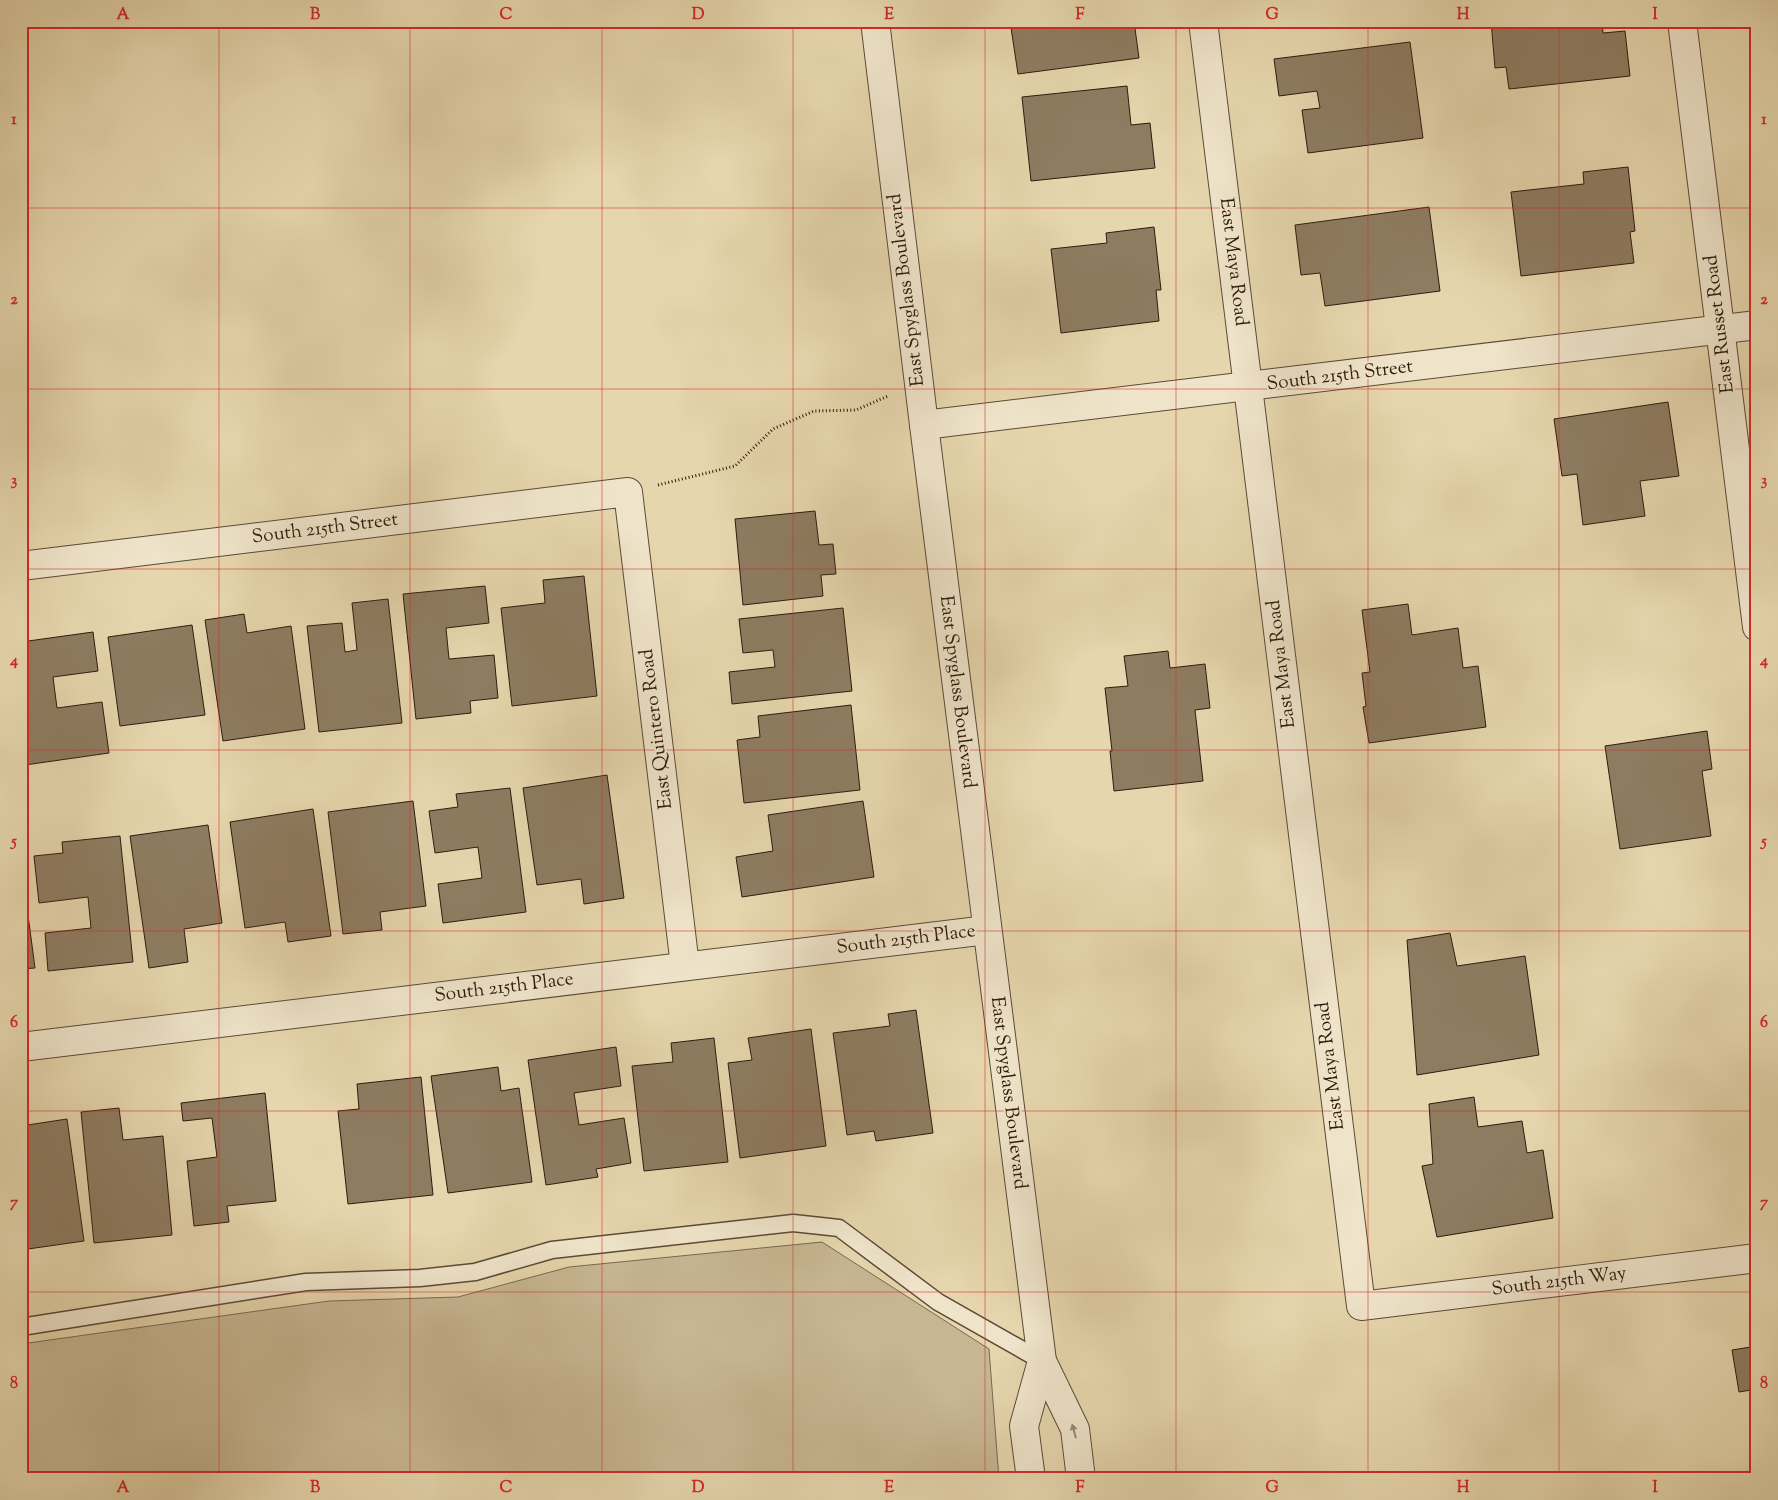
<svg xmlns="http://www.w3.org/2000/svg" width="1778" height="1500" font-family="'Sorts Mill Goudy',serif">
	<style>
		.green { fill: #c7b692; stroke: #7a6850 }
		.building { fill: #8e7c61; stroke: #2e1b0e }
		.lines { fill: none; stroke-linecap: round; stroke-linejoin: round }
		.lane-casing { stroke: #5c4a36; stroke-width: 19 }
		.street-casing { stroke: #5c4a36; stroke-width: 30 }
		.path { stroke: #2e1b0e; stroke-width: 3; stroke-dasharray: 1 2.5; stroke-linecap: butt }
		.lane { stroke: #efe4ca; stroke-width: 16 }
		.street { stroke: #efe4ca; stroke-width: 28 }
		.oneway { fill: #988a75 }
		.grid { fill: none; stroke: #d62828; stroke-width: 1; stroke-opacity: 0.55 }
		.labels { text-anchor: middle; dominant-baseline: central; stroke-width: 4; stroke-linejoin: round; paint-order: stroke }
		.street-label { font-size: 19px; fill: #2e1b0e; stroke: #efe4ca }
		.neatline { fill: none; stroke: #d62828; stroke-width: 2 }
		.grid-label { font-size: 16px; text-anchor: middle; font-weight: bold; fill: #d62828 }
	</style>
	<rect width="100%" height="100%" fill="#e6d6ad"/>
	<filter id="stains"><feTurbulence type="fractalNoise" baseFrequency=".004" numOctaves="4"/><feColorMatrix values="0 0 0 0 .2 0 0 0 0 .09 0 0 0 0 .02 0 0 0 .5 -.17"/></filter>
	<radialGradient id="worn" r=".72"><stop offset=".6" stop-color="#630" stop-opacity="0"/><stop offset="1" stop-color="#630" stop-opacity=".3"/></radialGradient>
	<!-- green -->
	<path class="green" d="M 822,1242 L 989,1349 L 999,1479 L 21,1479 L 21,1344 L 329,1301 L 458,1297 L 569,1267 Z"/>
	<!-- building -->
	<g class="building">
		<path d="M 1010,21 L 1134,21 L 1139,58 L 1018,74 Z"/>
		<path d="M 1491,21 L 1602,21 L 1603,33 L 1625,31 L 1630,76 L 1509,89 L 1506,67 L 1495,68 Z"/>
		<path d="M 1751,21 L 1757,21 L 1757,65 L 1755,65 Z"/>
		<path d="M 1410,42 L 1423,138 L 1308,153 L 1302,110 L 1320,108 L 1317,91 L 1279,96 L 1274,59 Z"/>
		<path d="M 1127,86 L 1131,125 L 1150,123 L 1155,168 L 1031,181 L 1022,97 Z"/>
		<path d="M 1628,167 L 1635,231 L 1630,232 L 1634,263 L 1521,276 L 1511,192 L 1584,184 L 1583,172 Z"/>
		<path d="M 1429,207 L 1440,291 L 1325,306 L 1320,273 L 1301,275 L 1295,225 Z"/>
		<path d="M 1154,227 L 1161,290 L 1156,290 L 1159,321 L 1061,333 L 1051,249 L 1107,243 L 1106,233 Z"/>
		<path d="M 1668,402 L 1679,476 L 1640,481 L 1645,516 L 1583,525 L 1577,474 L 1562,476 L 1554,419 Z"/>
		<path d="M 815,511 L 819,545 L 833,544 L 836,574 L 821,575 L 823,596 L 743,605 L 735,519 Z"/>
		<path d="M 584,576 L 597,696 L 512,706 L 501,608 L 545,603 L 543,580 Z"/>
		<path d="M 485,586 L 489,623 L 446,628 L 449,659 L 494,655 L 498,698 L 470,701 L 471,713 L 416,719 L 403,594 Z"/>
		<path d="M 388,599 L 402,723 L 319,732 L 307,626 L 342,623 L 345,652 L 357,650 L 352,603 Z"/>
		<path d="M 1408,604 L 1412,635 L 1458,628 L 1463,668 L 1478,666 L 1486,727 L 1369,743 L 1363,707 L 1366,706 L 1362,673 L 1370,672 L 1362,610 Z"/>
		<path d="M 843,608 L 852,691 L 732,704 L 729,672 L 775,667 L 773,650 L 743,653 L 739,619 Z"/>
		<path d="M 244,614 L 247,633 L 291,626 L 305,729 L 223,741 L 205,620 Z"/>
		<path d="M 192,625 L 205,715 L 120,726 L 108,637 Z"/>
		<path d="M 93,632 L 98,671 L 53,677 L 57,708 L 102,702 L 109,753 L 25,765 L 21,738 L 21,642 Z"/>
		<path d="M 1168,651 L 1170,668 L 1205,664 L 1210,708 L 1195,710 L 1203,781 L 1114,791 L 1110,751 L 1112,751 L 1105,688 L 1128,686 L 1124,656 Z"/>
		<path d="M 851,705 L 860,790 L 744,803 L 737,740 L 760,737 L 758,716 Z"/>
		<path d="M 1707,731 L 1712,769 L 1702,771 L 1711,836 L 1620,849 L 1605,746 Z"/>
		<path d="M 607,775 L 624,898 L 584,904 L 581,879 L 537,885 L 523,788 Z"/>
		<path d="M 510,788 L 526,912 L 443,923 L 438,884 L 482,878 L 478,847 L 435,853 L 429,811 L 458,807 L 456,794 Z"/>
		<path d="M 413,801 L 426,906 L 380,912 L 382,930 L 343,934 L 328,812 Z"/>
		<path d="M 863,801 L 874,877 L 742,897 L 736,857 L 773,851 L 768,815 Z"/>
		<path d="M 313,809 L 331,936 L 288,942 L 285,922 L 245,928 L 230,822 Z"/>
		<path d="M 208,825 L 222,923 L 184,929 L 188,962 L 149,968 L 130,836 Z"/>
		<path d="M 120,836 L 133,962 L 48,971 L 45,933 L 91,928 L 88,897 L 39,903 L 34,856 L 63,853 L 62,842 Z"/>
		<path d="M 21,862 L 35,968 L 21,969 Z"/>
		<path d="M 1450,933 L 1457,966 L 1525,956 L 1539,1055 L 1417,1075 L 1407,940 Z"/>
		<path d="M 916,1010 L 933,1133 L 876,1141 L 874,1131 L 847,1135 L 833,1033 L 890,1026 L 888,1014 Z"/>
		<path d="M 811,1029 L 826,1146 L 740,1158 L 728,1063 L 752,1060 L 748,1038 Z"/>
		<path d="M 714,1038 L 728,1162 L 644,1171 L 632,1066 L 673,1062 L 671,1043 Z"/>
		<path d="M 616,1047 L 621,1086 L 574,1093 L 579,1125 L 624,1118 L 631,1163 L 596,1169 L 598,1177 L 546,1185 L 528,1060 Z"/>
		<path d="M 498,1067 L 501,1091 L 519,1088 L 532,1182 L 448,1193 L 431,1076 Z"/>
		<path d="M 421,1077 L 433,1195 L 348,1204 L 338,1111 L 359,1109 L 357,1084 Z"/>
		<path d="M 265,1093 L 276,1201 L 227,1206 L 229,1222 L 194,1226 L 187,1161 L 217,1157 L 212,1118 L 183,1121 L 181,1103 Z"/>
		<path d="M 1474,1097 L 1478,1127 L 1522,1121 L 1527,1153 L 1543,1150 L 1553,1218 L 1437,1237 L 1422,1166 L 1433,1164 L 1429,1104 Z"/>
		<path d="M 119,1108 L 123,1140 L 163,1136 L 172,1235 L 94,1243 L 81,1112 Z"/>
		<path d="M 67,1119 L 84,1241 L 21,1250 L 21,1184 L 23,1183 L 21,1169 L 21,1126 Z"/>
		<path d="M 1757,1346 L 1757,1389 L 1739,1392 L 1732,1350 Z"/>
	</g>
	<g class="lines">
		<defs>
			<path id="lane" d="M 21,1327 L 306,1282 L 420,1278 L 475,1272 L 552,1250 L 793,1223 L 839,1228 L 938,1302 L 1042,1361"/>
			<g id="street">
				<path d="M 875,21 L 924,425 L 1042,1361 L 1075,1429 L 1081,1479"/>
				<path d="M 1203,21 L 1361,1306 L 1757,1258"/>
				<path d="M 1682,21 L 1757,627"/>
				<path d="M 924,425 L 1757,325"/>
				<path d="M 21,566 L 628,492 L 685,966"/>
				<path d="M 21,1047 L 987,930"/>
				<path d="M 1031,1479 L 1024,1426 L 1042,1361"/>
			</g>
		</defs>
		<!-- lane casing -->
		<use href="#lane" class="lane-casing"/>
		<!-- street casing -->
		<use href="#street" class="street-casing"/>
		<!-- path -->
		<path class="path" d="M 658,485 L 735,466 L 773,429 L 814,411 L 856,410 L 888,396"/>
		<!-- lane -->
		<use href="#lane" class="lane"/>
		<!-- street -->
		<use href="#street" class="street"/>
	</g>
	<!-- one-way arrows -->
	<defs><path id="oneway-solid" d="M-6-.8H1V-3.2L6.5 0L1 3.2V.8H-6Z" transform="scale(1.25)"/></defs>
	<use class="oneway" href="#oneway-solid" transform="translate(1074 1431) rotate(-105)"/>
	<!-- grid -->
	<path class="grid" d="M 219,21 L 219,1479M 410,21 L 410,1479M 602,21 L 602,1479M 793,21 L 793,1479M 985,21 L 985,1479M 1176,21 L 1176,1479M 1368,21 L 1368,1479M 1559,21 L 1559,1479M 21,208 L 1757,208M 21,389 L 1757,389M 21,569 L 1757,569M 21,750 L 1757,750M 21,931 L 1757,931M 21,1111 L 1757,1111M 21,1292 L 1757,1292"/>
	<g class="labels">
		<!-- street labels -->
		<g class="street-label">
			<text transform="translate(1233 262) rotate(83)">East Maya Road</text>
			<text transform="translate(907 290) rotate(-97)">East Spyglass Boulevard</text>
			<text transform="translate(1720 324) rotate(-97)">East Russet Road</text>
			<text transform="translate(1340 376) rotate(-7)">South 215th Street</text>
			<text transform="translate(325 529) rotate(-7)">South 215th Street</text>
			<text transform="translate(1282 664) rotate(-97)">East Maya Road</text>
			<text transform="translate(957 692) rotate(83)">East Spyglass Boulevard</text>
			<text transform="translate(657 729) rotate(-97)">East Quintero Road</text>
			<text transform="translate(906 940) rotate(-7)">South 215th Place</text>
			<text transform="translate(504 988) rotate(-7)">South 215th Place</text>
			<text transform="translate(1331 1066) rotate(-97)">East Maya Road</text>
			<text transform="translate(1008 1093) rotate(83)">East Spyglass Boulevard</text>
			<text transform="translate(1559 1282) rotate(-7)">South 215th Way</text>
		</g>
	</g>
	<!-- margin -->
	<rect width="1778" height="1500" fill="none" stroke="#e6d6ad" stroke-width="55"/>
	<rect x="28" y="28" width="1722" height="1444" class="neatline"/>
	<g class="grid-label">
		<text x="123" y="19">A</text>
		<text x="315" y="19">B</text>
		<text x="506" y="19">C</text>
		<text x="698" y="19">D</text>
		<text x="889" y="19">E</text>
		<text x="1080" y="19">F</text>
		<text x="1272" y="19">G</text>
		<text x="1463" y="19">H</text>
		<text x="1655" y="19">I</text>
		<text x="14" y="124">1</text>
		<text x="1764" y="124">1</text>
		<text x="14" y="304">2</text>
		<text x="1764" y="304">2</text>
		<text x="14" y="485">3</text>
		<text x="1764" y="485">3</text>
		<text x="14" y="665">4</text>
		<text x="1764" y="665">4</text>
		<text x="14" y="846">5</text>
		<text x="1764" y="846">5</text>
		<text x="14" y="1027">6</text>
		<text x="1764" y="1027">6</text>
		<text x="14" y="1207">7</text>
		<text x="1764" y="1207">7</text>
		<text x="14" y="1388">8</text>
		<text x="1764" y="1388">8</text>
		<text x="123" y="1492">A</text>
		<text x="315" y="1492">B</text>
		<text x="506" y="1492">C</text>
		<text x="698" y="1492">D</text>
		<text x="889" y="1492">E</text>
		<text x="1080" y="1492">F</text>
		<text x="1272" y="1492">G</text>
		<text x="1463" y="1492">H</text>
		<text x="1655" y="1492">I</text>
	</g>
	<rect width="100%" height="100%" filter="url(#stains)"/>
	<rect width="100%" height="100%" fill="url(#worn)"/>
</svg>
